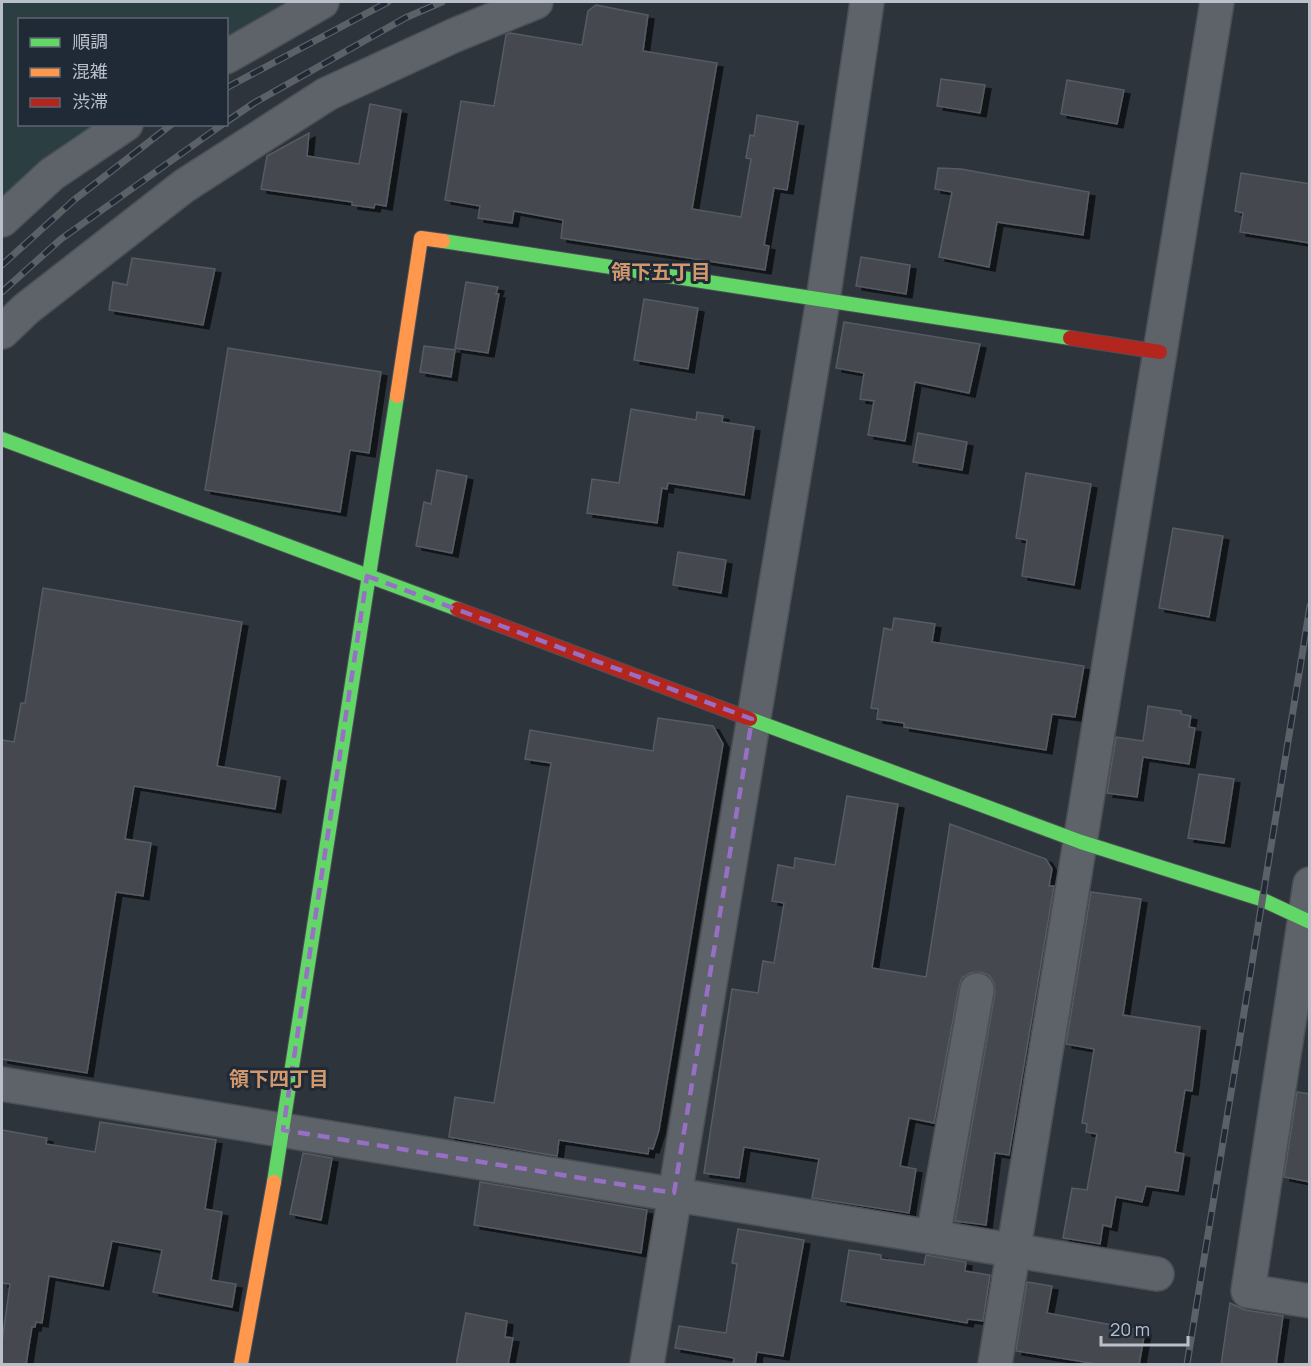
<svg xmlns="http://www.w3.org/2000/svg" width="1311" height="1366" font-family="Manrope,'Noto Sans JP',sans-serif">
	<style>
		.green { fill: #2b3f42 }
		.building { fill: #454950; stroke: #565b63; stroke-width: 1.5; filter: url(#shadow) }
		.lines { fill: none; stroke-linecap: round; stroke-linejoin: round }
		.street-casing { stroke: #4c5056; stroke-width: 36 }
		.fast-casing { stroke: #4c5056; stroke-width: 16 }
		.slow-casing { stroke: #4c5056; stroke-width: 16 }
		.jam-casing { stroke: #4c5056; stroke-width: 16 }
		.street { stroke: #5e6269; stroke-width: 33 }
		.fast { stroke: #63d668; stroke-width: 14 }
		.slow { stroke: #ff974d; stroke-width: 14 }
		.jam { stroke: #b3261e; stroke-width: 14 }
		.rail-casing { stroke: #5c6167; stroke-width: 7 }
		.rail { stroke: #202a36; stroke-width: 4.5; stroke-dasharray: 14; stroke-linecap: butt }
		.marked { fill: none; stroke: #976fc4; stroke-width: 4.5; stroke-dasharray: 12 8; stroke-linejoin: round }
		.labels { text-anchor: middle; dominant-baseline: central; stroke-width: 6; stroke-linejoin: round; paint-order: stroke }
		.neighbourhood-label { font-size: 20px; font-weight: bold; fill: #d2986d; stroke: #202a36 }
	</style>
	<defs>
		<filter id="shadow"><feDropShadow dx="6" dy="4" stdDeviation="0" flood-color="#0009"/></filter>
	</defs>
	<rect width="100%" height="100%" fill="#2e343b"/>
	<!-- green -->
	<path class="green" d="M 2,2 L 293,2 L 227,46 L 226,20 L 20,20 L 20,124 L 111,125 L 2,199 Z"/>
	<!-- building -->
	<g class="building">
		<path d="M 596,5 L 648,15 L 643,51 L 717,63 L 692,209 L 741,217 L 751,159 L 746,158 L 750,135 L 754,136 L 757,115 L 798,122 L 787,190 L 774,188 L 764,245 L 769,246 L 765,270 L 561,238 L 563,220 L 514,211 L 512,223 L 478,218 L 480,206 L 445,200 L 461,101 L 494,106 L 506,35 L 510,33 L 582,45 L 588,11 Z"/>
		<path d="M 941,79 L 985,85 L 980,113 L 937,106 Z"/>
		<path d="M 1067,80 L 1124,90 L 1117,124 L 1061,114 Z"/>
		<path d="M 370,104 L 401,110 L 386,206 L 375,204 L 374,208 L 352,205 L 352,202 L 261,189 L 267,156 L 309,133 L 307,156 L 359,164 Z"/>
		<path d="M 938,168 L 961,169 L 1089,192 L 1083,235 L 997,222 L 989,267 L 939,257 L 952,192 L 935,189 Z"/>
		<path d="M 1241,173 L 1310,184 L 1310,243 L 1240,232 L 1243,213 L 1235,211 Z"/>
		<path d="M 861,257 L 910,265 L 906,294 L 856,286 Z"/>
		<path d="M 132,258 L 215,269 L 203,325 L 109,310 L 113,282 L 127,285 Z"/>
		<path d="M 466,282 L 498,287 L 496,294 L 499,294 L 488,353 L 455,348 Z"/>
		<path d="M 644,299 L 698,308 L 688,369 L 634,360 Z"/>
		<path d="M 844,322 L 980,344 L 969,393 L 915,382 L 905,441 L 868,435 L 874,401 L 860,399 L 864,373 L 836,368 Z"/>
		<path d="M 424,346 L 455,350 L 451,377 L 420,372 Z"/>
		<path d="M 228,348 L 381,372 L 369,453 L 350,450 L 340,512 L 205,490 Z"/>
		<path d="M 631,409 L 696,420 L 697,412 L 723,416 L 722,422 L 754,427 L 744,495 L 668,483 L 667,489 L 662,488 L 657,523 L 587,513 L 592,479 L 619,483 Z"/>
		<path d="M 918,433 L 967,442 L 962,470 L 913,462 Z"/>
		<path d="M 437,470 L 467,476 L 452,553 L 416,546 L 424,502 L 431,504 Z"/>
		<path d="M 1026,473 L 1091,484 L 1074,585 L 1022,576 L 1027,540 L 1016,538 Z"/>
		<path d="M 1173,528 L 1223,536 L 1209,617 L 1159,608 Z"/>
		<path d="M 678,552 L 726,560 L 721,593 L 673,585 Z"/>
		<path d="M 43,588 L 242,622 L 217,766 L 280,777 L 275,809 L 134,786 L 125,839 L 151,843 L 143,896 L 116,892 L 87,1073 L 2,1059 L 2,740 L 14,742 L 21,703 L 25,703 Z"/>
		<path d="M 894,618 L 935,624 L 932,642 L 1084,666 L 1075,717 L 1052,714 L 1046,750 L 904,727 L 904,723 L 877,719 L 878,709 L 871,708 L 884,628 L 892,630 Z"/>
		<path d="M 1148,706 L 1181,711 L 1181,714 L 1191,716 L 1189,727 L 1195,728 L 1189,764 L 1143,757 L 1137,797 L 1107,793 L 1116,737 L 1143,741 Z"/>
		<path d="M 658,718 L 713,726 L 723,744 L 659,1130 L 653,1149 L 649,1148 L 648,1154 L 559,1140 L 557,1156 L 449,1137 L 455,1097 L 494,1103 L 551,763 L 525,759 L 530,730 L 653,751 Z"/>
		<path d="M 1199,774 L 1234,779 L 1224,843 L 1188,838 Z"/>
		<path d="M 847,796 L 898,804 L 872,968 L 926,977 L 950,824 L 1046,859 L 1052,869 L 1049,886 L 1054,886 L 1009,1155 L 995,1153 L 986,1225 L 955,1221 L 995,993 L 994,983 L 989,975 L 981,972 L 970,973 L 962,978 L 959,987 L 934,1123 L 909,1118 L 900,1166 L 916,1169 L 909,1213 L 812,1198 L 819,1159 L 744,1147 L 739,1178 L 704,1173 L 732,989 L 758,993 L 763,961 L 774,963 L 784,903 L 772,901 L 778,865 L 794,868 L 795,858 L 835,865 Z"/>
		<path d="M 1091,892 L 1141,899 L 1123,1015 L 1200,1027 L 1192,1091 L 1185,1090 L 1175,1152 L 1184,1154 L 1178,1191 L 1146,1186 L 1142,1202 L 1116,1197 L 1111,1227 L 1103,1225 L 1100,1244 L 1063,1238 L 1072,1188 L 1087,1190 L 1097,1134 L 1086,1132 L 1087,1124 L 1082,1123 L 1094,1049 L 1066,1044 Z"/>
		<path d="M 1297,1092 L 1310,1094 L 1310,1182 L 1284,1177 Z"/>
		<path d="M 100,1122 L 216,1140 L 205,1209 L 222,1212 L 211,1280 L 236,1284 L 232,1307 L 153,1292 L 162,1250 L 112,1241 L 103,1286 L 49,1276 L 42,1323 L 36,1322 L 35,1327 L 32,1327 L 26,1365 L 2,1365 L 2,1342 L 10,1284 L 2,1283 L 2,1130 L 47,1138 L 46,1144 L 95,1152 Z"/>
		<path d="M 303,1153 L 332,1158 L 321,1220 L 290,1214 Z"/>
		<path d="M 480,1182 L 647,1210 L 641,1253 L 474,1225 Z"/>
		<path d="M 738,1229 L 804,1240 L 783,1356 L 757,1352 L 755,1365 L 733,1365 L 734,1358 L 675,1348 L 679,1326 L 726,1333 L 737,1264 L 732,1263 Z"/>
		<path d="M 849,1250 L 881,1255 L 881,1259 L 924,1265 L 926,1255 L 966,1262 L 965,1271 L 990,1275 L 983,1321 L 968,1319 L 967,1323 L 841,1301 Z"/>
		<path d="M 1027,1282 L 1052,1286 L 1047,1313 L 1145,1331 L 1139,1365 L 1103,1365 L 1016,1351 Z"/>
		<path d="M 1230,1303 L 1245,1310 L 1283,1316 L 1276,1365 L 1221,1365 Z"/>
		<path d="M 466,1313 L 507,1321 L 505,1337 L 513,1338 L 508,1365 L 456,1365 Z"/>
	</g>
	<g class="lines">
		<defs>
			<g id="street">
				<path d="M 226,57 L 322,2"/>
				<path d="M 2,220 L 52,174 L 126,124"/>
				<path d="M 2,332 L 26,309 L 184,186 L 327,94 L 455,35 L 536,2"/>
				<path d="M 1310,884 L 1248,1291 L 1310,1301"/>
				<path d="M 2,1084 L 1157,1274"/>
				<path d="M 933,1237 L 977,990"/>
				<path d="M 647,1364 L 823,300 L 867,2"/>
				<path d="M 995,1364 L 1217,2"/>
			</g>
			<g id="fast">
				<path d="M 443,241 L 1070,338"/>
				<path d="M 2,439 L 457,609"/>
				<path d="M 750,719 L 1081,842 L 1261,899 L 1310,922"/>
				<path d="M 274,1182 L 397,396"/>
			</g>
			<g id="slow">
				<path d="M 397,396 L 421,238 L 443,241"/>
				<path d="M 241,1364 L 274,1182"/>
			</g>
			<g id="jam">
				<path d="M 1070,338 L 1160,352"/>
				<path d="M 457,609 L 750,719"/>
			</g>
		</defs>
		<!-- street casing -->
		<use href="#street" class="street-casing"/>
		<!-- fast casing -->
		<use href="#fast" class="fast-casing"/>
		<!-- slow casing -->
		<use href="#slow" class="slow-casing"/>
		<!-- jam casing -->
		<use href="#jam" class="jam-casing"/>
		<!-- street -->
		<use href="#street" class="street"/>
		<!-- fast -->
		<use href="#fast" class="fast"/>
		<!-- slow -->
		<use href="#slow" class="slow"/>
		<!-- jam -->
		<use href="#jam" class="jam"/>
		<defs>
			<g id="rail">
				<path d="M 226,88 L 388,2"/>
				<path d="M 226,122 L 254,103 L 405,18 L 442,2"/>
				<path d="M 2,265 L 74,200 L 172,124"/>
				<path d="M 2,292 L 61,239 L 223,124"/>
				<path d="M 1187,1364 L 1310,606"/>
			</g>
		</defs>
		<!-- rail casing -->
		<use href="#rail" class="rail-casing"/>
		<!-- rail -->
		<use href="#rail" class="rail"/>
	</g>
	<!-- marked area -->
	<path class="marked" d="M 367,576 L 752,719 L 674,1193 L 283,1130 Z"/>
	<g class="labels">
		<!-- neighbourhood labels -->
		<g class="neighbourhood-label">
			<text x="661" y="271">領下五丁目</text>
			<text x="279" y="1078">領下四丁目</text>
		</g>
	</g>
	<!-- border -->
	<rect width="1311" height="1366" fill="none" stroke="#b9c0cb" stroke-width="6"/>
	<!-- legend -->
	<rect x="18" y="18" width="210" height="108" fill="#202a36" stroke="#5d6672" stroke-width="1.5"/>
	<rect x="30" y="38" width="30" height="9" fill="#63d668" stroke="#5d6672" stroke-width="1.5"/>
	<text x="72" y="48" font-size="18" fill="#b9c0cb">順調</text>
	<rect x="30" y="68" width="30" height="9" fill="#ff974d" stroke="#5d6672" stroke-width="1.5"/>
	<text x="72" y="78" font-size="18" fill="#b9c0cb">混雑</text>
	<rect x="30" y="98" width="30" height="9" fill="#b3261e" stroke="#5d6672" stroke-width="1.5"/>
	<text x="72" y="108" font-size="18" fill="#b9c0cb">渋滞</text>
	<!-- scale -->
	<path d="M1101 1336v9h87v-9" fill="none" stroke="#b9c0cb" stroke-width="3"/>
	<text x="1110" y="1336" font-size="18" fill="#b9c0cb" stroke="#202a36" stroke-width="4.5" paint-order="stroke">20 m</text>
</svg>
